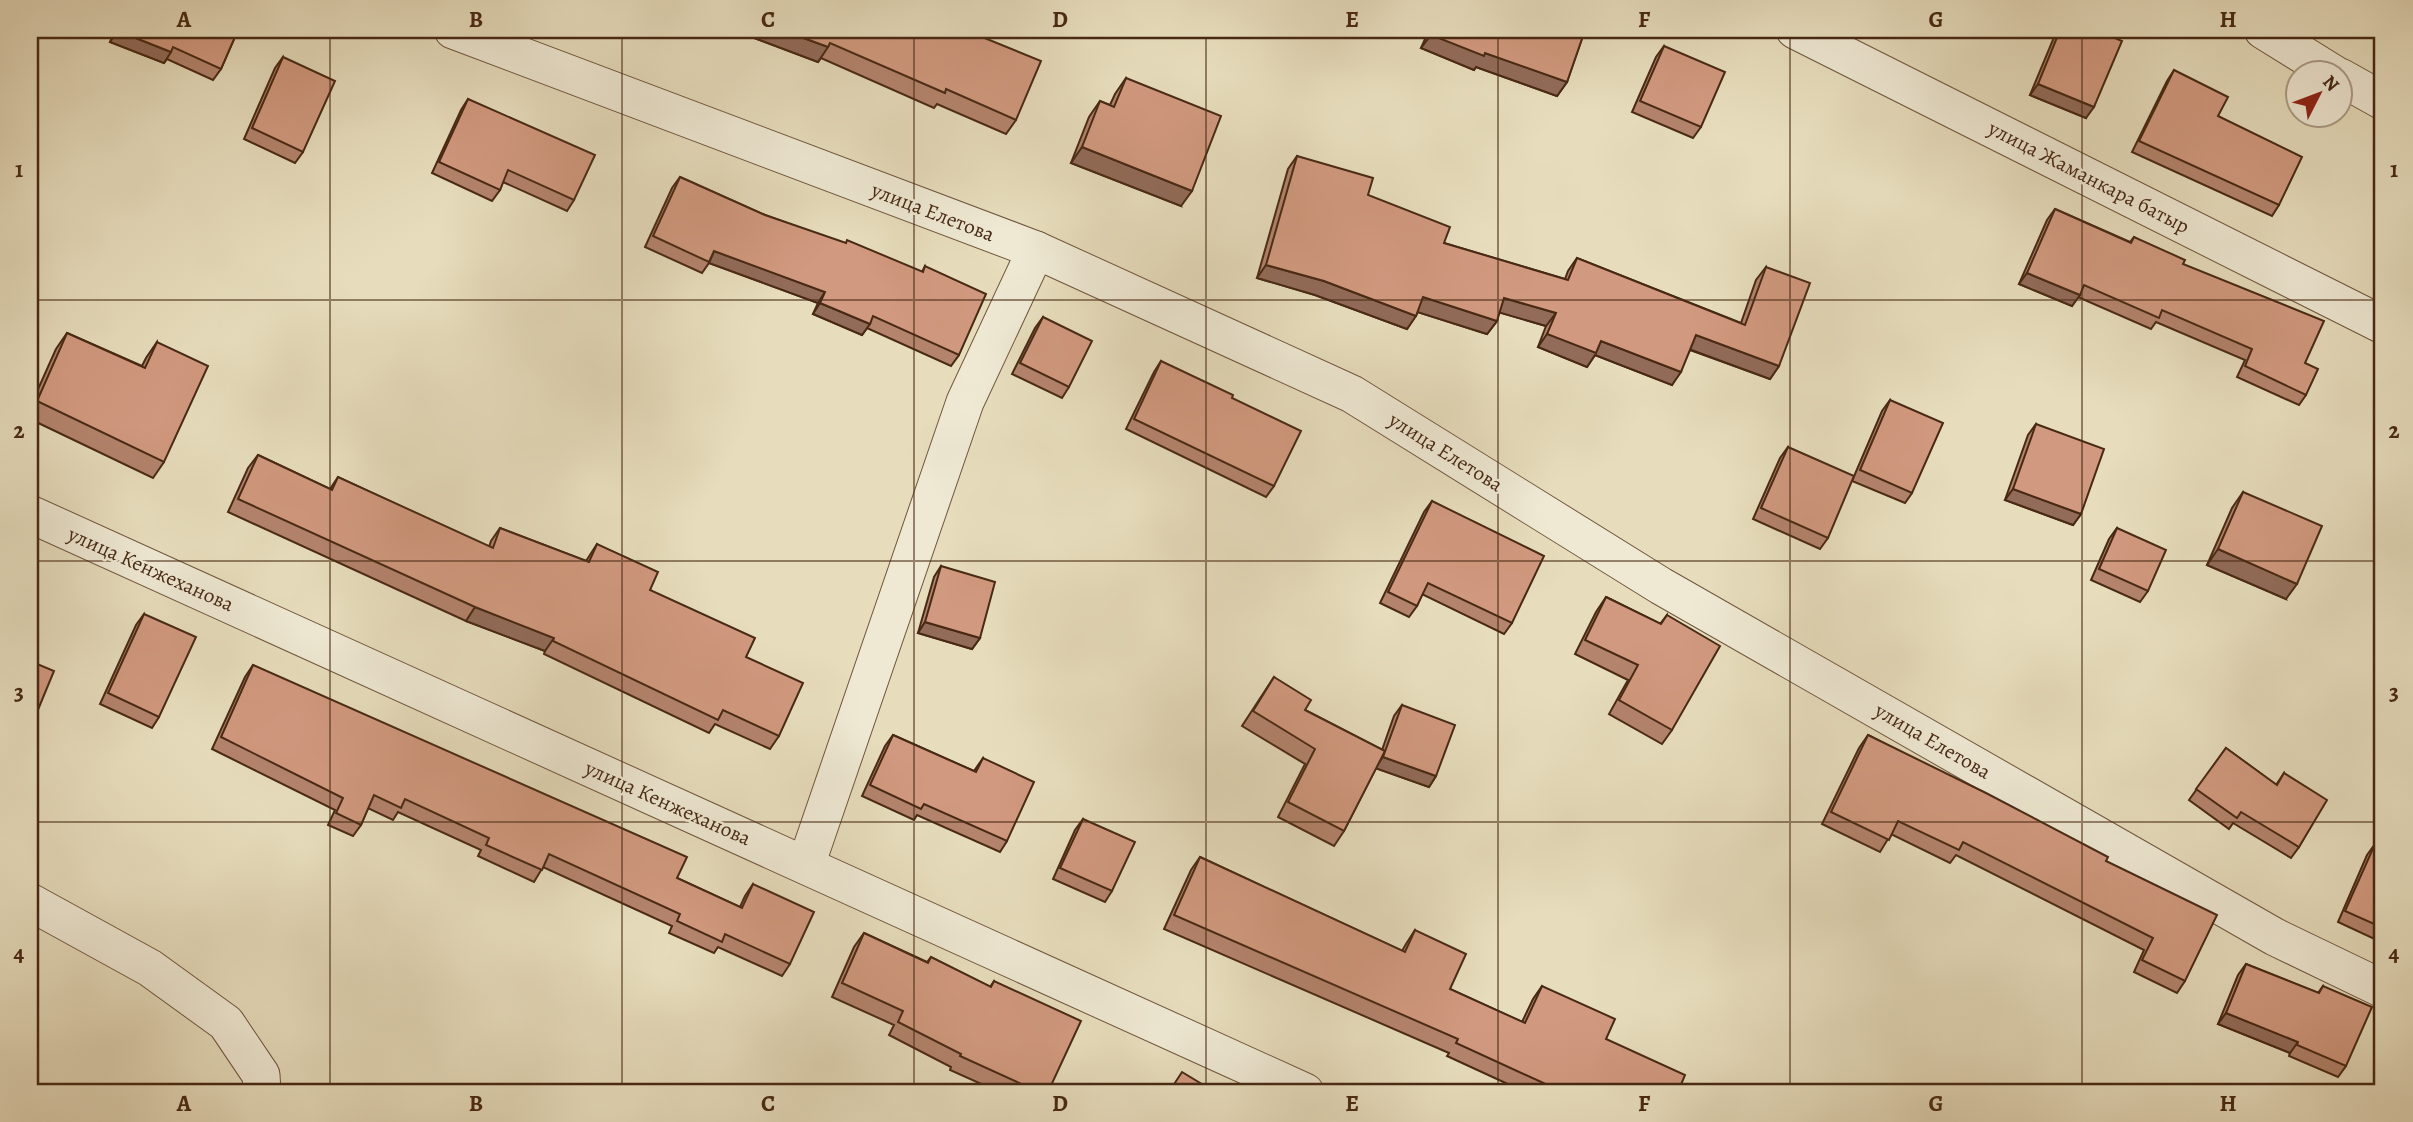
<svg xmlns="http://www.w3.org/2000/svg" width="2413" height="1122" font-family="Alegreya,serif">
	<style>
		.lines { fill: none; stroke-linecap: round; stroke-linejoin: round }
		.minor-casing { stroke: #70563e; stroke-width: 39 }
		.minor { stroke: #efe9d4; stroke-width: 37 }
		.wall { fill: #b4846d; stroke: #482914; stroke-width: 2 }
		.shaded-wall { fill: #926b59; stroke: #482914; stroke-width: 2 }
		.building { fill: #d1997f; stroke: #482914; stroke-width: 2 }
		.grid { fill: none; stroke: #482914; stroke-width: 2; stroke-opacity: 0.55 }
		.labels { text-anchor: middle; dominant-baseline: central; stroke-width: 5; stroke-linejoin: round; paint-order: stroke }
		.street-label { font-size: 21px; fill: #482914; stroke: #efe9d4 }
		.neatline { fill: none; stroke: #482914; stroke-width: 2.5 }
		.grid-label { font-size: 23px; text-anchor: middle; font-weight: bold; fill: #482914 }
	</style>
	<rect width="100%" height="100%" fill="#e7ddbd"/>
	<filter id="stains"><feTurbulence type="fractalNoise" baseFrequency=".00286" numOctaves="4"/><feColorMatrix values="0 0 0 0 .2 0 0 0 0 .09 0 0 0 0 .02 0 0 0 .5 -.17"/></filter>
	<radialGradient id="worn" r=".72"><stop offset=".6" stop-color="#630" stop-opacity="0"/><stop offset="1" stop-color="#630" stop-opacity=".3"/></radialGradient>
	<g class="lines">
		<defs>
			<g id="minor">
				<path d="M 453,30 L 1036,250 L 1352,394 L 1661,586 L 2275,937 L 2383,989"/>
				<path d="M 1795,30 L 2383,325"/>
				<path d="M 2263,30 L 2334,74"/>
				<path d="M 2340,77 L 2383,101"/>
				<path d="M 30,514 L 1305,1092"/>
				<path d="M 806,865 L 965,402 L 1036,250"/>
				<path d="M 30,902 L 150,968 L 226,1023 L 261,1075 L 262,1092"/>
			</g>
		</defs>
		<!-- minor casing -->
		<use href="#minor" class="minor-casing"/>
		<!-- minor -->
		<use href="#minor" class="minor"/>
	</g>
	<!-- wall -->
	<g class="wall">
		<path d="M 115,30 L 238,30 L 221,69 L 213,80 L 167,59 L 164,63 L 110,42 Z"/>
		<path d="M 733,30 L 965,30 L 1016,120 L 1006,134 L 937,104 L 934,108 L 821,58 L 818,62 Z"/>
		<path d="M 1429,30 L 1585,30 L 1567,82 L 1557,96 L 1476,67 L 1474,70 L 1421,48 Z"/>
		<path d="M 2057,30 L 2096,30 L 2086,118 L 2030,95 Z"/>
		<path d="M 2362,30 L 2383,30 L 2383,44 Z"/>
		<path d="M 1664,46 L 1701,127 L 1693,138 L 1632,112 L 1656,57 Z"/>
		<path d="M 283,57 L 303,152 L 295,163 L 244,139 L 275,68 Z"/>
		<path d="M 2174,70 L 2218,116 L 2279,205 L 2272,216 L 2132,152 L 2167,81 Z"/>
		<path d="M 1126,78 L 1181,206 L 1071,163 L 1089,117 L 1100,101 L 1110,105 L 1115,94 Z"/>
		<path d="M 468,99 L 574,200 L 567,211 L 503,182 L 500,190 L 492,201 L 432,173 L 461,110 Z"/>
		<path d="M 1297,156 L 1368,195 L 1444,243 L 1565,279 L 1568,271 L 1577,258 L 1741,323 L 1756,280 L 1766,267 L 1779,366 L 1770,379 L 1690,350 L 1672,385 L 1595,355 L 1587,367 L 1538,347 L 1546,326 L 1499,312 L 1497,321 L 1487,334 L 1418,312 L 1407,329 L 1315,295 L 1257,278 L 1288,169 Z"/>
		<path d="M 680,177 L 765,215 L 922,272 L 925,266 L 959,355 L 951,366 L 867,328 L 862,335 L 813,314 L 818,303 L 709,263 L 702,273 L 645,247 L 672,188 Z"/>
		<path d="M 2055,209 L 2130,242 L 2134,237 L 2183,264 L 2305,363 L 2306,395 L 2299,405 L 2237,377 L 2245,360 L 2156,322 L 2151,329 L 2078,297 L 2072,306 L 2019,284 L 2047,220 Z"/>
		<path d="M 2383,263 L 2383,277 L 2378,275 Z"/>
		<path d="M 1043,317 L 1069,387 L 1062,398 L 1012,374 L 1035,328 Z"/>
		<path d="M 67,333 L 142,366 L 146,358 L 157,342 L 164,462 L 153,478 L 30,419 L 30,407 L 56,349 Z"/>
		<path d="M 1161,361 L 1274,486 L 1266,497 L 1126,429 L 1154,372 Z"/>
		<path d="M 1890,400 L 1912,493 L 1905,503 L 1852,481 L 1882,411 Z"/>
		<path d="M 2036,424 L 2081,514 L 2073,525 L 2005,500 L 2028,435 Z"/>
		<path d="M 1788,447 L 1828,538 L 1820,549 L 1753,519 L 1780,458 Z"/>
		<path d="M 258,455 L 330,489 L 338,477 L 489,547 L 491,541 L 500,528 L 586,561 L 597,544 L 650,590 L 746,657 L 779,736 L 770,749 L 715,724 L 709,733 L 544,654 L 545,651 L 466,621 L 228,512 L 248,468 Z"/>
		<path d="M 2243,492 L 2286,599 L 2207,565 L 2232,508 Z"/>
		<path d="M 1432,501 L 1512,623 L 1504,634 L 1422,594 L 1417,606 L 1409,617 L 1380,603 L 1424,512 Z"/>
		<path d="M 2117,528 L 2148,591 L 2140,602 L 2091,580 L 2109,539 Z"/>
		<path d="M 941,566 L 980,638 L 972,649 L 918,633 L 934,577 Z"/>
		<path d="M 1606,597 L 1660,624 L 1667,615 L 1672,730 L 1662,744 L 1609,714 L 1628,680 L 1575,654 L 1596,612 Z"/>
		<path d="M 144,614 L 159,717 L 152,728 L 100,704 L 136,625 Z"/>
		<path d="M 253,665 L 677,878 L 740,907 L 745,896 L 753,884 L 790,964 L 782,976 L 718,947 L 714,953 L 669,933 L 672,926 L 543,867 L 534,882 L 478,856 L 481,850 L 398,812 L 393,820 L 368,808 L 361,825 L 353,836 L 328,825 L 335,810 L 212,749 L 245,677 Z"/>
		<path d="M 1274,677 L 1305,710 L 1382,750 L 1394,716 L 1402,705 L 1436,776 L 1429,787 L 1376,768 L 1344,831 L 1334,846 L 1278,817 L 1305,764 L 1242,726 Z"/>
		<path d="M 893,735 L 974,771 L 983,758 L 1007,841 L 1000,852 L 917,815 L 914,820 L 862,796 L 885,746 Z"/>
		<path d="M 1868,735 L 2106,861 L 2185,981 L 2177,993 L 2134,972 L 2144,950 L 1956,855 L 1950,863 L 1891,834 L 1880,852 L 1822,824 L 1859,748 Z"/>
		<path d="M 2226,748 L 2276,785 L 2284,773 L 2299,847 L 2291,858 L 2233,823 L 2229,829 L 2189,800 Z"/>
		<path d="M 1083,819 L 1112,891 L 1105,902 L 1053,879 L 1075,830 Z"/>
		<path d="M 2375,844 L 2383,848 L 2383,943 L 2338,922 L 2367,855 Z"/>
		<path d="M 1200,857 L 1402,951 L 1406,944 L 1415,930 L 1450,989 L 1522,1022 L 1533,999 L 1542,986 L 1606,1039 L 1678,1092 L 1525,1092 L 1447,1056 L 1449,1053 L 1164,929 L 1191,870 Z"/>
		<path d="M 864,933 L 927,962 L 931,957 L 990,987 L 994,981 L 1048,1092 L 999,1092 L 950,1070 L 951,1067 L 889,1035 L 894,1025 L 832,997 L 854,947 Z"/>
		<path d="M 2246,964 L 2318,993 L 2323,986 L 2346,1066 L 2338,1077 L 2289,1056 L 2290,1053 L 2218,1024 L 2238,975 Z"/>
	</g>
	<!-- shaded-wall -->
	<g class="shaded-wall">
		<path d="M 733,30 L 782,30 L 828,47 L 818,62 Z"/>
		<path d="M 118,31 L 171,52 L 164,63 L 110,42 Z"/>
		<path d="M 1431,35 L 1485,53 L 1567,82 L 1557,96 L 1476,67 L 1474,70 L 1421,48 Z"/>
		<path d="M 2038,84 L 2094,107 L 2086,118 L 2030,95 Z"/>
		<path d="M 1082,147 L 1192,191 L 1181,206 L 1071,163 Z"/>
		<path d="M 714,251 L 825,292 L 818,303 L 709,263 Z"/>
		<path d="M 1266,265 L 1324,281 L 1416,316 L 1407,329 L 1315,295 L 1257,278 Z"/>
		<path d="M 2027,273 L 2080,295 L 2072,306 L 2019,284 Z"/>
		<path d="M 1423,297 L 1497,321 L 1487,334 L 1414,311 Z"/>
		<path d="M 1504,298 L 1556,313 L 1546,326 L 1494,311 Z"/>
		<path d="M 820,303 L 870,324 L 862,335 L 813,314 Z"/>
		<path d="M 1547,334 L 1601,341 L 1681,372 L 1672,385 L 1595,355 L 1587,367 L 1538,347 Z"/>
		<path d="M 1696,335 L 1779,366 L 1770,379 L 1686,348 Z"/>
		<path d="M 2013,489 L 2081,514 L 2073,525 L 2005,500 Z"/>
		<path d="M 2218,549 L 2297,584 L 2286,599 L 2207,565 Z"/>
		<path d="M 475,607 L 554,638 L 545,651 L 466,621 Z"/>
		<path d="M 925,622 L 980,638 L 972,649 L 918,633 Z"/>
		<path d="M 1383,757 L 1436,776 L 1429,787 L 1375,768 Z"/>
		<path d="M 2226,1013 L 2298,1042 L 2290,1053 L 2218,1024 Z"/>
	</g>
	<!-- building -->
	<g class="building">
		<path d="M 118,30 L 238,30 L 221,69 L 173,47 L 171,52 L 118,31 Z"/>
		<path d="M 782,30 L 965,30 L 1041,61 L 1016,120 L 946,89 L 945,93 L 830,43 L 828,47 Z"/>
		<path d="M 1433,30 L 1585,30 L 1567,82 L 1485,53 L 1484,56 L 1431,35 Z"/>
		<path d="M 2060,30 L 2096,30 L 2122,41 L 2094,107 L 2038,84 Z"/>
		<path d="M 1664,46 L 1725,72 L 1701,127 L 1640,101 Z"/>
		<path d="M 283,57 L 335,81 L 303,152 L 252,128 Z"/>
		<path d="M 2174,70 L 2228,97 L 2218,116 L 2302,157 L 2279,205 L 2139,141 Z"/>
		<path d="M 1126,78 L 1221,116 L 1192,191 L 1082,147 L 1100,101 L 1114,107 Z"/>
		<path d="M 468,99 L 595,155 L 574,200 L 508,170 L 500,190 L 439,162 Z"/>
		<path d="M 1297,156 L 1373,178 L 1368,195 L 1450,227 L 1444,243 L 1568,280 L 1577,258 L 1745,325 L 1766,267 L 1810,283 L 1779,366 L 1696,335 L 1681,372 L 1601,341 L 1596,353 L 1547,334 L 1556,313 L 1504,298 L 1497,321 L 1423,297 L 1416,316 L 1324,281 L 1266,265 Z"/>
		<path d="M 680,177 L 765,215 L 846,243 L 847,240 L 923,272 L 925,266 L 986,294 L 959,355 L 873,316 L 870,324 L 820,303 L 825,292 L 714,251 L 709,262 L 653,236 Z"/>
		<path d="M 2055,209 L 2131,243 L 2134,237 L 2185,260 L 2183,264 L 2324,321 L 2305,363 L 2318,369 L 2306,395 L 2245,366 L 2252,349 L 2162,310 L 2159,318 L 2084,285 L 2080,295 L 2027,273 Z"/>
		<path d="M 1043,317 L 1092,341 L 1069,387 L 1020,363 Z"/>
		<path d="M 67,333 L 145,368 L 157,342 L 208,366 L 164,462 L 37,401 Z"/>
		<path d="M 1161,361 L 1233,395 L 1232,398 L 1301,431 L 1274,486 L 1134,419 Z"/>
		<path d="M 1890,400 L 1943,423 L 1912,493 L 1860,470 Z"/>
		<path d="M 2036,424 L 2104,449 L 2081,514 L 2013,489 Z"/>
		<path d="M 1788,447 L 1854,476 L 1828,538 L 1761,508 Z"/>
		<path d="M 258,455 L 332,490 L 338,477 L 493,548 L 500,528 L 589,562 L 597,544 L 658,572 L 650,590 L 755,638 L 746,657 L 803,683 L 779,736 L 723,710 L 718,720 L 553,641 L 554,638 L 475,607 L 238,499 Z"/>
		<path d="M 2243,492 L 2322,526 L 2297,584 L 2218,549 Z"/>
		<path d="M 1432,501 L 1544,556 L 1512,623 L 1428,583 L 1417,606 L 1388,592 Z"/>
		<path d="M 2117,528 L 2166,550 L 2148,591 L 2099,569 Z"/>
		<path d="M 30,563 L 37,567 L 30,586 Z"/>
		<path d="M 941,566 L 995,582 L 980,638 L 925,622 Z"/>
		<path d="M 1606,597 L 1661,624 L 1667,615 L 1720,646 L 1672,730 L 1619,700 L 1638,665 L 1585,640 Z"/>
		<path d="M 144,614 L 196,637 L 159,717 L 108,693 Z"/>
		<path d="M 30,661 L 54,671 L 30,729 Z"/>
		<path d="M 253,665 L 687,857 L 677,878 L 742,908 L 753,884 L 814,912 L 790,964 L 725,934 L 722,942 L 677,921 L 680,914 L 549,854 L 542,870 L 486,845 L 489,838 L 405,799 L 401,808 L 374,795 L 361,825 L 336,813 L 343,798 L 221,737 Z"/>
		<path d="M 1274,677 L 1311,700 L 1305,710 L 1385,751 L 1344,831 L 1288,802 L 1315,749 L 1253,711 Z"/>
		<path d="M 1402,705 L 1455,725 L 1436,776 L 1383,757 Z"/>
		<path d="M 893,735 L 976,772 L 983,758 L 1034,782 L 1007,841 L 924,804 L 921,809 L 870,785 Z"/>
		<path d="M 1868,735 L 1986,793 L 2108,857 L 2106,861 L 2217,915 L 2185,981 L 2142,960 L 2153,938 L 1963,842 L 1959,850 L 1898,821 L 1889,840 L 1831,812 Z"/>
		<path d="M 2226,748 L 2277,785 L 2284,773 L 2327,800 L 2299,847 L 2241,812 L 2237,818 L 2196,789 Z"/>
		<path d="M 1083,819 L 1135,842 L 1112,891 L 1060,868 Z"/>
		<path d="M 2375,844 L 2383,848 L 2383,928 L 2345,911 Z"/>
		<path d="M 1200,857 L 1405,952 L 1415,930 L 1466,954 L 1450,989 L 1525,1023 L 1542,986 L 1615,1019 L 1606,1039 L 1685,1075 L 1678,1092 L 1563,1092 L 1456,1043 L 1458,1039 L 1174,915 Z"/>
		<path d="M 864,933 L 928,963 L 931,957 L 991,987 L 994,981 L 1081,1021 L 1048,1092 L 1039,1092 L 960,1056 L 961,1054 L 898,1022 L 903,1011 L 842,983 Z"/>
		<path d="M 2246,964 L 2319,993 L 2323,986 L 2372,1007 L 2346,1066 L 2297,1045 L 2298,1042 L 2226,1013 Z"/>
		<path d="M 1182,1072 L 1215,1092 L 1169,1092 Z"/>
	</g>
	<!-- grid -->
	<path class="grid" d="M 330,30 L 330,1092M 622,30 L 622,1092M 914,30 L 914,1092M 1206,30 L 1206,1092M 1498,30 L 1498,1092M 1790,30 L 1790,1092M 2082,30 L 2082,1092M 30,300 L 2383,300M 30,561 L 2383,561M 30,822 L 2383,822"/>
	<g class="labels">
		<!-- street labels -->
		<g class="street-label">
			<text transform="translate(2089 177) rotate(27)">улица Жаманкара батыр</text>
			<text transform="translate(933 212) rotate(21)">улица Елетова</text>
			<text transform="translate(1446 452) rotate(32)">улица Елетова</text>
			<text transform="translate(151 569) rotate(24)">улица Кенжеханова</text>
			<text transform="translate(1933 741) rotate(30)">улица Елетова</text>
			<text transform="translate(668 803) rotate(24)">улица Кенжеханова</text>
		</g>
	</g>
	<!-- margin -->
	<rect width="2413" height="1122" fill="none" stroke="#e7ddbd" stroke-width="77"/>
	<!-- north arrow -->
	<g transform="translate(2319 94) rotate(48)"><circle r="33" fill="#efe9d4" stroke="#ac9c87" stroke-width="2"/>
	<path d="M0-5L12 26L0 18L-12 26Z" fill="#8f2418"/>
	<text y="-10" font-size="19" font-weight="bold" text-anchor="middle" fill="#482914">N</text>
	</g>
	<rect x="38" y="38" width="2336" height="1046" class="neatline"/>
	<g class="grid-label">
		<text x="184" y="27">A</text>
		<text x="476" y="27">B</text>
		<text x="768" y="27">C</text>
		<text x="1060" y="27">D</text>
		<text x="1352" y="27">E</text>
		<text x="1644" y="27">F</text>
		<text x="1936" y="27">G</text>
		<text x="2228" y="27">H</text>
		<text x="19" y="177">1</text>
		<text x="2394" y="177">1</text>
		<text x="19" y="438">2</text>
		<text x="2394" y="438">2</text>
		<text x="19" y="700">3</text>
		<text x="2394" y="700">3</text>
		<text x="19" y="961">4</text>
		<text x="2394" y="961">4</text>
		<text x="184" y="1111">A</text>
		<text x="476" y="1111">B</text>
		<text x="768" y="1111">C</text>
		<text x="1060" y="1111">D</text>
		<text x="1352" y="1111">E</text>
		<text x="1644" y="1111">F</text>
		<text x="1936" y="1111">G</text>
		<text x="2228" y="1111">H</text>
	</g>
	<rect width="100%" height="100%" filter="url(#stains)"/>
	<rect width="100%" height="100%" fill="url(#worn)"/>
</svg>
